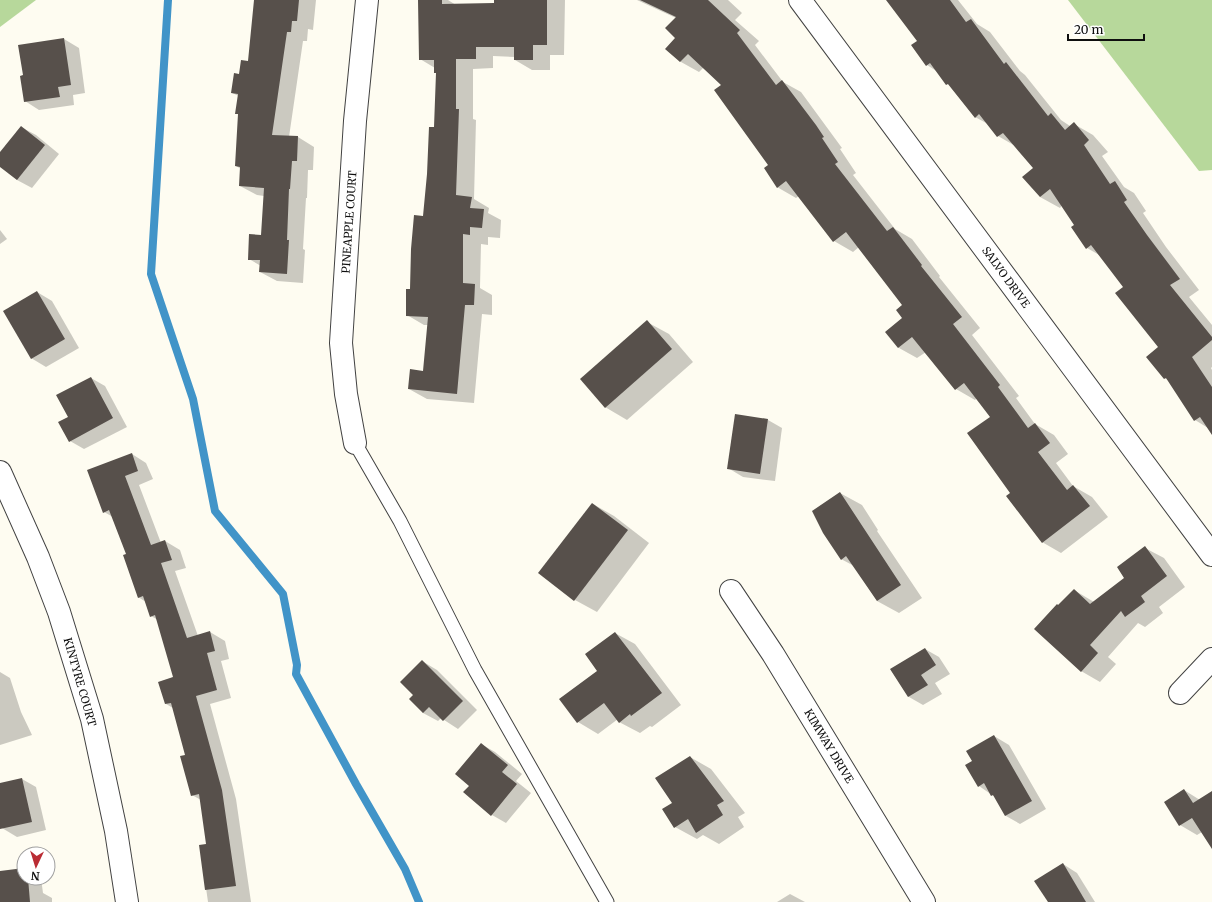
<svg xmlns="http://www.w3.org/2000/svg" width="1212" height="902" font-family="Merriweather,serif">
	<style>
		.forest { fill: #b7d89b }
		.shadow { fill: #0003 }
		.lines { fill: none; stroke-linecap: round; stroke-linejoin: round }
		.stream { stroke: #4194c8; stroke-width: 8 }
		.building { fill: #57504b }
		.service-casing { stroke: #424242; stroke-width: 15 }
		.minor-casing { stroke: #424242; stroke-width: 24 }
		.service { stroke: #fff; stroke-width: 13 }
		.minor { stroke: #fff; stroke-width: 22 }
		.labels { text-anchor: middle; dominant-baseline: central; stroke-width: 4; stroke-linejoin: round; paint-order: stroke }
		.street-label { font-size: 11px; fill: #0f0f0f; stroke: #fff }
	</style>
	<rect width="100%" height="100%" fill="#fefcf1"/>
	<!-- forest -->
	<g class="forest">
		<path d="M 0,0 L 36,0 L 0,27 Z"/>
		<path d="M 1068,0 L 1212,0 L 1212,170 L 1199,171 Z"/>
	</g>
	<!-- shadow -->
	<g class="shadow">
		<path d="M 255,0 L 316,0 L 313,30 L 308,29 L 307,41 L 303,41 L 289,137 L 298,137 L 314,147 L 313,170 L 308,170 L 307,198 L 306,198 L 303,249 L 305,250 L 303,283 L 277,281 L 260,272 L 261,266 L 249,259 L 262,236 L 264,196 L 257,195 L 240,186 L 241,169 L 236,166 L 239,115 L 236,113 L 239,96 L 232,93 L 240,75 L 249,62 Z"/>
		<path d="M 419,0 L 448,0 L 456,5 L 495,4 L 495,0 L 565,0 L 564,55 L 550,55 L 550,70 L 532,70 L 515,60 L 515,57 L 493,56 L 493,68 L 473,69 L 473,119 L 476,120 L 474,199 L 489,208 L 488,213 L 501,220 L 500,238 L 488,237 L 488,245 L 481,244 L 480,288 L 492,295 L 492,315 L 482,314 L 474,403 L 427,399 L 409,389 L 424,372 L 428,325 L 424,325 L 407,315 L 424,218 L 435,128 L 437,73 L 435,68 L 420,59 Z"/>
		<path d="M 637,0 L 728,0 L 742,13 L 735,20 L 759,41 L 755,45 L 783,82 L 801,92 L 842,148 L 840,149 L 856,173 L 853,175 L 895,229 L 912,239 L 940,276 L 939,277 L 980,328 L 972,335 L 1019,396 L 1016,398 L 1035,424 L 1054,435 L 1068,454 L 1056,463 L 1073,486 L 1092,497 L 1108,517 L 1061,553 L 1042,542 L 1011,493 L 991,417 L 977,398 L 975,400 L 956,389 L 926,352 L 917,358 L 899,348 L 886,332 L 903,318 L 904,305 L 859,247 L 853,252 L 834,241 L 799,196 L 796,198 L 777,187 L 770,165 L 723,85 L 704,67 L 699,72 L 681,62 L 667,49 L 677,38 L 676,18 Z"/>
		<path d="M 887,0 L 958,0 L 977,24 L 990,32 L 1020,71 L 1025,75 L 1061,120 L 1070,126 L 1074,124 L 1093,135 L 1108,152 L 1102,156 L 1124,187 L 1134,193 L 1146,211 L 1143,213 L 1166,247 L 1199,290 L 1189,297 L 1212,325 L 1212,367 L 1211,368 L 1212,370 L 1212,433 L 1208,428 L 1195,420 L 1169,381 L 1165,378 L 1160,347 L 1124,287 L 1101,256 L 1087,248 L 1076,225 L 1062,205 L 1060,208 L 1040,197 L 1034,168 L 1017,147 L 998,136 L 988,124 L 975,117 L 938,72 L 927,65 L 912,46 L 919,41 Z"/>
		<path d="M 64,39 L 79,48 L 85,93 L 73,95 L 74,105 L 39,110 L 25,101 L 24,76 L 19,46 Z"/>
		<path d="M 21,127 L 36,135 L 59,154 L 32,188 L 17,180 L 0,166 L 0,153 Z"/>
		<path d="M 0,230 L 7,239 L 0,244 Z"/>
		<path d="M 37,292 L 52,301 L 79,348 L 46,367 L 31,358 Z"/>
		<path d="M 647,322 L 669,334 L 693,362 L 627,420 L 605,407 Z"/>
		<path d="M 91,378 L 105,386 L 127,427 L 84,449 L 70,441 L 69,417 Z"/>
		<path d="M 768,420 L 782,428 L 775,481 L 743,477 L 728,468 Z"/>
		<path d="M 132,454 L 146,463 L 153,479 L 139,485 L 161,543 L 165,541 L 180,550 L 186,568 L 175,571 L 198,636 L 210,632 L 225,641 L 229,659 L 221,661 L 231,698 L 210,704 L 236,799 L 251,902 L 208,902 L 200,846 L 207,845 L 201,800 L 192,795 L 186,756 L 173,708 L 166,704 L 174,678 L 158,620 L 151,616 L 146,602 L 138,597 L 127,554 L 113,517 L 104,512 Z"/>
		<path d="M 840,493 L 862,505 L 878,530 L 877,531 L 922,598 L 899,613 L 877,601 L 854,566 L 841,559 Z"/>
		<path d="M 593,504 L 614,516 L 649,543 L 597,612 L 575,600 L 540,573 Z"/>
		<path d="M 1145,548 L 1164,558 L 1185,587 L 1159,607 L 1163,613 L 1145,627 L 1138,623 L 1108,657 L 1116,664 L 1100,682 L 1081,671 L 1059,606 L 1074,590 L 1094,602 L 1126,578 Z"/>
		<path d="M 615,633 L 635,644 L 681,705 L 652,727 L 650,726 L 640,733 L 619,722 L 618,719 L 598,734 L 578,722 Z"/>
		<path d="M 925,649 L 939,657 L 950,674 L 935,683 L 942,694 L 923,705 L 909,697 L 891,670 Z"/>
		<path d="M 422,661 L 437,670 L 477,710 L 458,729 L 441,718 L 438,721 L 423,713 L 414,695 Z"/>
		<path d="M 0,672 L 10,678 L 21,712 L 32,735 L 0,745 Z"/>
		<path d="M 994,736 L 1009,745 L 1046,809 L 1020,824 L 1006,816 L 995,797 L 979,786 L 967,765 L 973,761 Z"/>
		<path d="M 481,744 L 495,752 L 522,774 L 516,781 L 531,793 L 506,823 L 492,815 L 470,786 Z"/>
		<path d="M 690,757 L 711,769 L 745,813 L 738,817 L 744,827 L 719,844 L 703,835 L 697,839 L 675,827 L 673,803 Z"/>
		<path d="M 22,779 L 36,787 L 46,830 L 17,837 L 2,828 L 0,818 L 0,784 Z"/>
		<path d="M 1184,790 L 1200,800 L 1212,792 L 1212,843 L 1202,832 L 1197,835 L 1180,825 Z"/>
		<path d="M 1063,864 L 1077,873 L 1095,902 L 1049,902 Z"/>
		<path d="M 24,869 L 24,878 L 41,878 L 43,893 L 52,898 L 52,902 L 0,902 L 0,872 Z"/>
		<path d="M 790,894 L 805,902 L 777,902 Z"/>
	</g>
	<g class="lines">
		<!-- stream -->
		<path class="stream" d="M 168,0 L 151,274 L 193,399 L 215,511 L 283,594 L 297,665 L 296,674 L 356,784 L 405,869 L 419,902"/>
	</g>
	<!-- building -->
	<g class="building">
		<path d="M 254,0 L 299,0 L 297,21 L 292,21 L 291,32 L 287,32 L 272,135 L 298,136 L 297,161 L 292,161 L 290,189 L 289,189 L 287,240 L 289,240 L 287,274 L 259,272 L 260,260 L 248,260 L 249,234 L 261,235 L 264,188 L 239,186 L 240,167 L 235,166 L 238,114 L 235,114 L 238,94 L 231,93 L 234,73 L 239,74 L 241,60 L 248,61 Z"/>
		<path d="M 418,0 L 442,0 L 442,4 L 494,3 L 494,0 L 547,0 L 547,45 L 533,45 L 533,60 L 514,60 L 514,47 L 476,47 L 476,59 L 456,59 L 456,109 L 459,109 L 456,195 L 472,197 L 470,208 L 484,209 L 482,228 L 470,227 L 470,235 L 463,234 L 463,283 L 475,284 L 474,305 L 465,305 L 457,394 L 408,389 L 410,369 L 423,371 L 428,317 L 406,316 L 406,289 L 410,289 L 411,249 L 414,215 L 423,216 L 427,174 L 429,127 L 434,127 L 436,73 L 434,73 L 434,60 L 419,60 Z"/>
		<path d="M 640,0 L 708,0 L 740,30 L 737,33 L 776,85 L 782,80 L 816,125 L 824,137 L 822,138 L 838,162 L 835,164 L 887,231 L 893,227 L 922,265 L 921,266 L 962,317 L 953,324 L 1000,385 L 998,387 L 1028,428 L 1035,423 L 1050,443 L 1038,452 L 1067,490 L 1073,485 L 1090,506 L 1042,543 L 1006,496 L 1010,493 L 967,433 L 990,417 L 964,383 L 955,390 L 912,337 L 898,348 L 885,332 L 902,318 L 896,310 L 902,305 L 846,232 L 833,242 L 786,181 L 777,188 L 764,168 L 768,165 L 714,90 L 721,85 L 688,54 L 680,62 L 665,49 L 675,38 L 665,28 L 676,17 Z"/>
		<path d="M 886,0 L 950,0 L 966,22 L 971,19 L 1004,64 L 1006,62 L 1048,116 L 1051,113 L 1065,130 L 1074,122 L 1089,140 L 1084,145 L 1110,184 L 1115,181 L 1127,200 L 1124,202 L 1147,235 L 1180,279 L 1170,285 L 1212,337 L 1212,340 L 1192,357 L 1212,387 L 1212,435 L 1200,417 L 1194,421 L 1166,378 L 1164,379 L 1146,357 L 1158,347 L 1115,293 L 1123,287 L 1091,245 L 1086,249 L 1071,227 L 1074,225 L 1050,189 L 1040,197 L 1022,177 L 1033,168 L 1003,133 L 997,137 L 979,114 L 975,118 L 948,84 L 946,85 L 930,63 L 926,66 L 911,45 L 917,41 Z"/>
		<path d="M 64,38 L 71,85 L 58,87 L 60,97 L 24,102 L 20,76 L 23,75 L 18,45 Z"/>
		<path d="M 21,126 L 45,145 L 17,180 L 0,167 L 0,152 Z"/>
		<path d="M 37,291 L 65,339 L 31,359 L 3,311 Z"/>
		<path d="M 647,320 L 672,349 L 605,408 L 580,379 Z"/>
		<path d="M 91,377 L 113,418 L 69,442 L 58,422 L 68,417 L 56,395 Z"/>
		<path d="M 735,414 L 768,419 L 760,474 L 727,469 Z"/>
		<path d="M 132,453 L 138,471 L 125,476 L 151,545 L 165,540 L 172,560 L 161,563 L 187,638 L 210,631 L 215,651 L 207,653 L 217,690 L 196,696 L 222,790 L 236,886 L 205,890 L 199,845 L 206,844 L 199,794 L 191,796 L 180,756 L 185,755 L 171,703 L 165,704 L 158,682 L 173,677 L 155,615 L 150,617 L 143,596 L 138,598 L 123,555 L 126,554 L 109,510 L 103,513 L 87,470 Z"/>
		<path d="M 840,492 L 901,585 L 877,601 L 846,556 L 841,560 L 823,533 L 812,511 Z"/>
		<path d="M 592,503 L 628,530 L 574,601 L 538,573 Z"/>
		<path d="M 1145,546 L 1167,576 L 1141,596 L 1145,602 L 1125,617 L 1121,611 L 1090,645 L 1098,653 L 1081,672 L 1034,629 L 1057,604 L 1058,605 L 1074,589 L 1090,604 L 1124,578 L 1117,567 Z"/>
		<path d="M 615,632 L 662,693 L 631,716 L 630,714 L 619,723 L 604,703 L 577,723 L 559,699 L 597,671 L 585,654 Z"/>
		<path d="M 925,648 L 936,665 L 921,675 L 928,685 L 908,697 L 890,669 Z"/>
		<path d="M 422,660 L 463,701 L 443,721 L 429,707 L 423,713 L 409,699 L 413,695 L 400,682 Z"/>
		<path d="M 994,735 L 1032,801 L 1005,816 L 993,795 L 991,796 L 984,783 L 978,787 L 965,765 L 972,761 L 966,751 Z"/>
		<path d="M 481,743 L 508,765 L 502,772 L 517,784 L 491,816 L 463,792 L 469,786 L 455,774 Z"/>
		<path d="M 690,756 L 724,801 L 717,805 L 723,815 L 696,833 L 688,819 L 674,828 L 662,809 L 672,803 L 655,778 Z"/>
		<path d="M 22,778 L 32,822 L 0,829 L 0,783 Z"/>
		<path d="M 1184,789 L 1193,803 L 1212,791 L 1212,849 L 1192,818 L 1179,826 L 1164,802 Z"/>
		<path d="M 1063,863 L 1086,902 L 1048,902 L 1034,881 Z"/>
		<path d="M 24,868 L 24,878 L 28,878 L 30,902 L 0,902 L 0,871 Z"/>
	</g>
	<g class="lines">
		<defs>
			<path id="service" d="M 355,443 L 400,521 L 475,670 L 607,902"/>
			<g id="minor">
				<path d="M 800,0 L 1212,555"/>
				<path d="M 355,443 L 346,394 L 341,343 L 355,121 L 367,0"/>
				<path d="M 0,472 L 38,557 L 59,612 L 92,719 L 116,831 L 127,902"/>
				<path d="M 731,591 L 773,654 L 924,902"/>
				<path d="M 1180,693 L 1212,659"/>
			</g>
		</defs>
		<!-- service casing -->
		<use href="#service" class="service-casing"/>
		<!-- minor casing -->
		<use href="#minor" class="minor-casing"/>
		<!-- service -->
		<use href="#service" class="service"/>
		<!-- minor -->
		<use href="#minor" class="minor"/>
	</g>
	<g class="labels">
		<!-- street labels -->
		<g class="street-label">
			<text transform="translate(349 222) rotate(-86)">PINEAPPLE COURT</text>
			<text transform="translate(1006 277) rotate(54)">SALVO DRIVE</text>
			<text transform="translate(80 682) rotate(74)">KINTYRE COURT</text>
			<text transform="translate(829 746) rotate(59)">KIMWAY DRIVE</text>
		</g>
	</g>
	<!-- north arrow -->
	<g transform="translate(36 866) rotate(184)"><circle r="19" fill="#ffffff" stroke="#9f9f9f"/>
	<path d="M0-3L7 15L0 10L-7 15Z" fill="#ba2c34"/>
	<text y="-6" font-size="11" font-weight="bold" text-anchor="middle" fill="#0f0f0f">N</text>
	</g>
	<!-- scale -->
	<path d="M1068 34v6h76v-6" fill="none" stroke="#0f0f0f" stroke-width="2"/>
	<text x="1074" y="34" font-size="12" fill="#0f0f0f" stroke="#ffffff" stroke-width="3" paint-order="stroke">20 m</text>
</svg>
